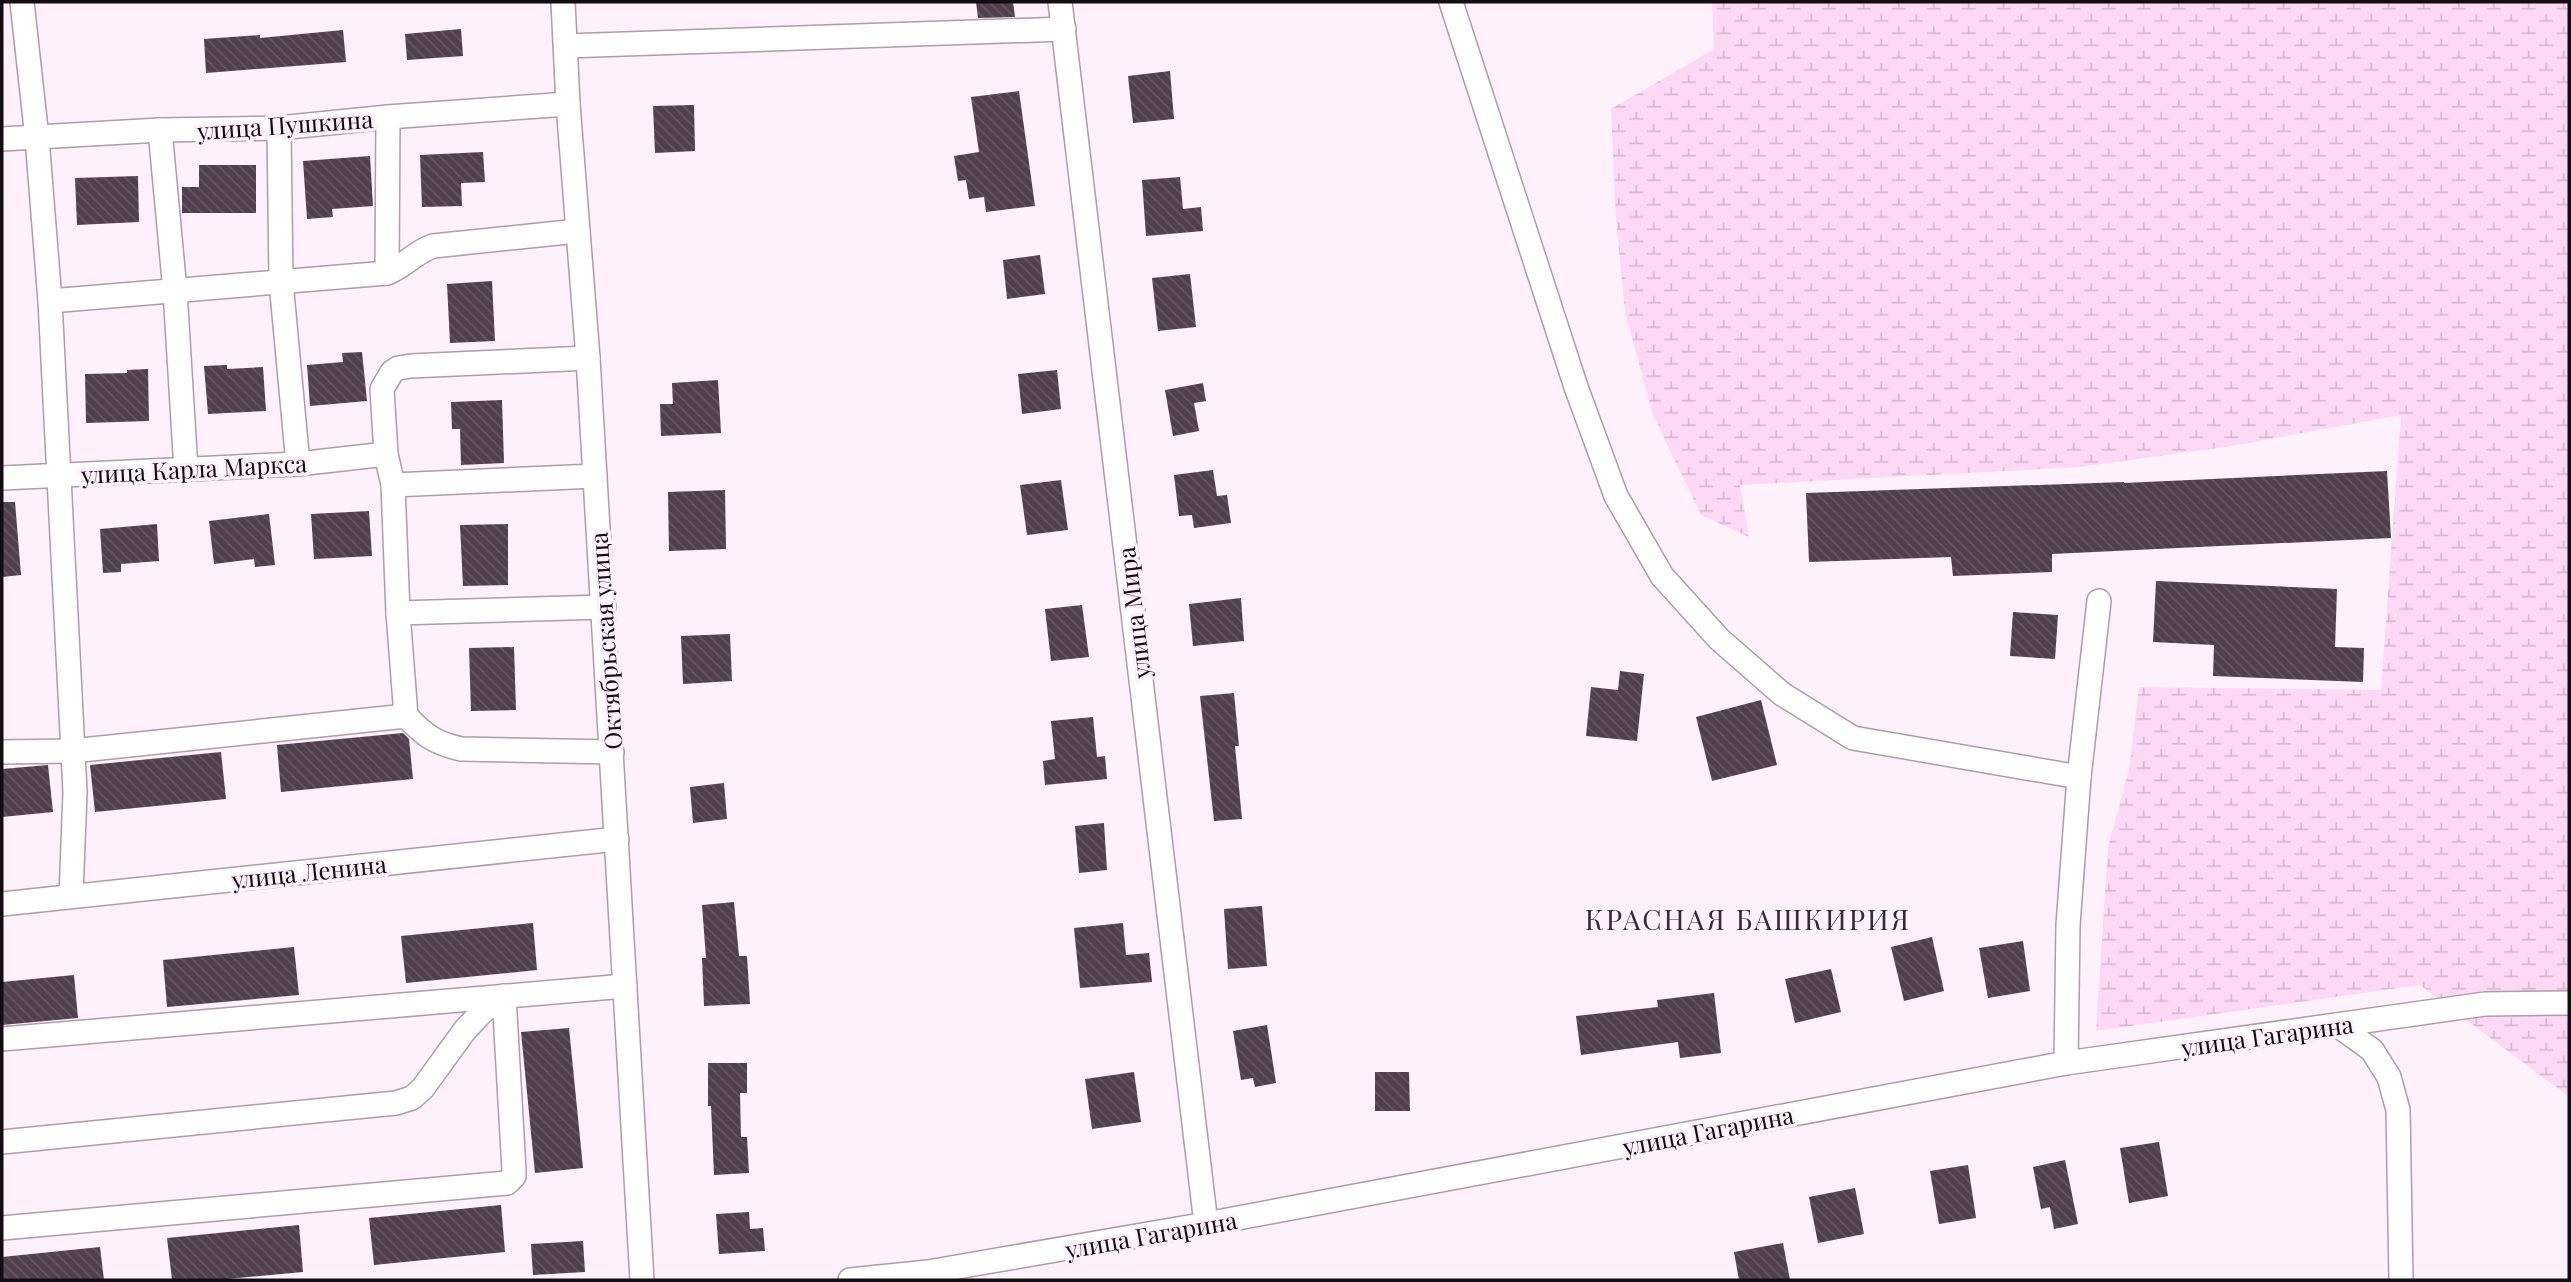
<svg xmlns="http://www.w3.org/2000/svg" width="2571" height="1282" font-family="'Playfair Display',serif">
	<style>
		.wetland { fill: url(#wetland-marsh) }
		.building { fill: url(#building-back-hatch) }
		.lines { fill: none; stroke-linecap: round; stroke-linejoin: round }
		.minor-casing { stroke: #af9baa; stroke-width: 26 }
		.minor { stroke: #fff; stroke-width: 23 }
		.labels { text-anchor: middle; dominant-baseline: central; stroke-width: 7; stroke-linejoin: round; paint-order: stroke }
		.street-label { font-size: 24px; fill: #130c12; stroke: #fef1fb }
		.quarter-label { font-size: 28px; letter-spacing: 2px; fill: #392936; stroke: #fef1fb }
	</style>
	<defs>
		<pattern id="wetland-marsh" width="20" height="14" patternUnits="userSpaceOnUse" patternTransform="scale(1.75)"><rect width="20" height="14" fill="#fdd8f4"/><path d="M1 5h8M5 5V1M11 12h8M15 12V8" fill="none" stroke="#d8b8d0"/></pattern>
		<pattern id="building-back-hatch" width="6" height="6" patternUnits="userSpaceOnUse" patternTransform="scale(1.75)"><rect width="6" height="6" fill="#503f4c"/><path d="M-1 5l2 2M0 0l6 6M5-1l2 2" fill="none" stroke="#655762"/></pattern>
	</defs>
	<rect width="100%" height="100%" fill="#fef1fb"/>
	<!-- wetland -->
	<path class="wetland" d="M 1712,2 L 2569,2 L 2569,1097 L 2420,985 L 2096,1031 L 2108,847 L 2129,770 L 2139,687 L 2381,690 L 2401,415 L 2226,447 L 2079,467 L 1740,485 L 1749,537 L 1701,515 L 1653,415 L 1625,312 L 1616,220 L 1611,109 L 1714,49 Z"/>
	<!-- building -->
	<g class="building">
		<path d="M 976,2 L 1013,2 L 1015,17 L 978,18 Z"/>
		<path d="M 461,29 L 463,56 L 407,60 L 405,34 Z"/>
		<path d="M 343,30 L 346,62 L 206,73 L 204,39 L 260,35 L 260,38 Z"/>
		<path d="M 1170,71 L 1174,119 L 1133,123 L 1128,76 Z"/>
		<path d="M 1019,91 L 1035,206 L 986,212 L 984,197 L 969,199 L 966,180 L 958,181 L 954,156 L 979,152 L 971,97 Z"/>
		<path d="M 694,105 L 695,151 L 655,153 L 653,106 Z"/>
		<path d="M 483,152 L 485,182 L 461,183 L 462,206 L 422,207 L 420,155 Z"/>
		<path d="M 370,156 L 373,206 L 332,209 L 333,217 L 307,219 L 303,161 Z"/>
		<path d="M 199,165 L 256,165 L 256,213 L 182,213 L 182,187 L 199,187 Z"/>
		<path d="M 138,176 L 139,222 L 77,225 L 75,178 Z"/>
		<path d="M 1180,177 L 1183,209 L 1201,207 L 1203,231 L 1146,236 L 1142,180 Z"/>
		<path d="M 1040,255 L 1045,294 L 1007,299 L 1003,260 Z"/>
		<path d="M 1190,274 L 1196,327 L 1158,331 L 1152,278 Z"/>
		<path d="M 492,281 L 495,341 L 450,343 L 447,284 Z"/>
		<path d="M 362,352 L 367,401 L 310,406 L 307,365 L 343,362 L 342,353 Z"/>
		<path d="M 227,365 L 227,369 L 263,367 L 266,411 L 208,414 L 204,366 Z"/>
		<path d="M 148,369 L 149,421 L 86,423 L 85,374 L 127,373 L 127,370 Z"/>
		<path d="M 1057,370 L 1061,409 L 1022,414 L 1018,374 Z"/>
		<path d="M 718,380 L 721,433 L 661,436 L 660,404 L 673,404 L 672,383 Z"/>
		<path d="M 1203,383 L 1206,401 L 1194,403 L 1199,431 L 1173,436 L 1165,390 Z"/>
		<path d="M 502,400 L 504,463 L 461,465 L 460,429 L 452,429 L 451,402 Z"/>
		<path d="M 1213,470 L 1217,496 L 1227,495 L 1231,523 L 1194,528 L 1192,515 L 1179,516 L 1174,475 Z"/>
		<path d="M 2387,471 L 2391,538 L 2052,554 L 2052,572 L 1953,576 L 1951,557 L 1809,562 L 1806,493 L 2124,482 L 2124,483 Z"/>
		<path d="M 1061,480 L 1068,530 L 1027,535 L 1020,485 Z"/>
		<path d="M 725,490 L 726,549 L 669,551 L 668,492 Z"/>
		<path d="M 2,502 L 15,502 L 21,575 L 2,577 Z"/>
		<path d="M 369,511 L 372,556 L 314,559 L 311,514 Z"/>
		<path d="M 269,514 L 275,565 L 255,567 L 254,559 L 214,564 L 209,521 Z"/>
		<path d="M 157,524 L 159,561 L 121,564 L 121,572 L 103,573 L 100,529 Z"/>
		<path d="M 508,524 L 508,585 L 463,586 L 460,525 Z"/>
		<path d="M 2156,581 L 2337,589 L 2335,647 L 2364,648 L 2363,682 L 2213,676 L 2214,645 L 2153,642 Z"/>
		<path d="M 1241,598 L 1244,641 L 1193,646 L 1189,604 Z"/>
		<path d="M 1082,605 L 1089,657 L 1051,661 L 1045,609 Z"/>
		<path d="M 2013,612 L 2058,615 L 2055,659 L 2010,656 Z"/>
		<path d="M 730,634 L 732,681 L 683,684 L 681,636 Z"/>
		<path d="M 514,647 L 516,710 L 471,711 L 469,648 Z"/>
		<path d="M 1620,671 L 1644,674 L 1637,741 L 1586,736 L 1591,687 L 1618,690 Z"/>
		<path d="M 1234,693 L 1239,746 L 1235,746 L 1242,819 L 1214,821 L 1200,696 Z"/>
		<path d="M 1761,700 L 1777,765 L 1712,781 L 1696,717 Z"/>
		<path d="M 1093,717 L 1097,757 L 1105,756 L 1107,779 L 1045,785 L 1043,761 L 1055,759 L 1051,721 Z"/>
		<path d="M 403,733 L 409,739 L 413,779 L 281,792 L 277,745 Z"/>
		<path d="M 221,752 L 226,799 L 95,812 L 90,765 Z"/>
		<path d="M 48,765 L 53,812 L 2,817 L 2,769 Z"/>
		<path d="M 724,783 L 727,819 L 693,823 L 690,787 Z"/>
		<path d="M 1104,823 L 1107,870 L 1079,873 L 1075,826 Z"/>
		<path d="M 734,902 L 739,956 L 747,956 L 750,1004 L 704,1006 L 702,958 L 706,958 L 702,905 Z"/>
		<path d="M 1262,906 L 1267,966 L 1228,969 L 1224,909 Z"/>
		<path d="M 533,923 L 537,970 L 406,983 L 401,936 Z"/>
		<path d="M 1123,923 L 1126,955 L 1149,953 L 1152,982 L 1080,988 L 1074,928 Z"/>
		<path d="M 1932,937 L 1944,991 L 1904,1001 L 1891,947 Z"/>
		<path d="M 2023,941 L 2030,991 L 1988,998 L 1979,948 Z"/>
		<path d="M 294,947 L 299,995 L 167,1007 L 163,960 Z"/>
		<path d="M 1831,969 L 1841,1012 L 1795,1023 L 1785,979 Z"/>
		<path d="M 74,975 L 78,1018 L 2,1025 L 2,982 Z"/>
		<path d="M 1714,993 L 1721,1053 L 1680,1058 L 1678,1042 L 1581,1055 L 1576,1016 L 1658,1007 L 1657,1000 Z"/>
		<path d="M 1267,1025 L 1276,1083 L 1255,1087 L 1253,1078 L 1241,1080 L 1233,1031 Z"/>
		<path d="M 569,1028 L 583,1168 L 535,1173 L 521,1032 Z"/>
		<path d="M 708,1063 L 747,1063 L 747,1093 L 740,1093 L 741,1137 L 747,1137 L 749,1173 L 714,1175 L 711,1106 L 708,1106 Z"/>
		<path d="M 1134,1072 L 1141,1122 L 1092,1129 L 1085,1079 Z"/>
		<path d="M 1375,1072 L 1409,1072 L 1410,1111 L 1375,1111 Z"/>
		<path d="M 2159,1142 L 2168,1196 L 2129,1203 L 2120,1148 Z"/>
		<path d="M 2065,1160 L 2078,1224 L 2054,1229 L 2050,1207 L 2041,1209 L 2033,1167 Z"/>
		<path d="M 1968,1165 L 1976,1218 L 1939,1224 L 1930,1171 Z"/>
		<path d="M 1855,1188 L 1864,1234 L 1818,1243 L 1809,1197 Z"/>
		<path d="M 501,1205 L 505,1252 L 374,1265 L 369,1218 Z"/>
		<path d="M 749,1212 L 750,1229 L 763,1228 L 765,1251 L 719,1254 L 716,1214 Z"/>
		<path d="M 299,1225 L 303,1272 L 217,1280 L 172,1280 L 167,1238 Z"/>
		<path d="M 583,1241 L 585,1272 L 533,1275 L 531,1244 Z"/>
		<path d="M 1783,1243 L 1790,1280 L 1739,1280 L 1734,1252 Z"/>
		<path d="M 100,1247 L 104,1280 L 2,1280 L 2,1257 Z"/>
	</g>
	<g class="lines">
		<defs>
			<g id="minor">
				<path d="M 22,2 L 37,138 L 50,301 L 75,792 L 71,896"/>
				<path d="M 563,2 L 568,104 L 588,358 L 642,1280"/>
				<path d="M 1060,2 L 1206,1224"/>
				<path d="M 1451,2 L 1576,387 L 1616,496 L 1662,576 L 1719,639 L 1782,694 L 1853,738 L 2079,777"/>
				<path d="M 566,46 L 1064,29"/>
				<path d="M 279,128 L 281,282 L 298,464"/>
				<path d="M 160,130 L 175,291 L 186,470"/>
				<path d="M 2,139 L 160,130 L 279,128 L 388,117 L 568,104"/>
				<path d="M 387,273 C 405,266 415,252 433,246 L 578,231"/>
				<path d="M 50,301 L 387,273 L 388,117"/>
				<path d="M 2,478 L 298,464 L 386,454"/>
				<path d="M 393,485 L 595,476"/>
				<path d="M 398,613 L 604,607"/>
				<path d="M 406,716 C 425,736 435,743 461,749 L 612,752"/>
				<path d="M 2,752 L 72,751 L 406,716 L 398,613 L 393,485 L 386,454 L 382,389 L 392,372 L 398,368 L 411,366 L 588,358"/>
				<path d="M 2,904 L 617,839"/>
				<path d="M 2337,1025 L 2372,1050 L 2389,1077 L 2398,1110 L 2401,1280"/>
				<path d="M 2,1039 L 625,986"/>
				<path d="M 2066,1063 L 2068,925 L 2079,777 L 2099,601"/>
				<path d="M 2,1142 L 396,1103 L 412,1098 L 423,1088 L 465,1030 L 483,1011 L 503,997"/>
				<path d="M 2,1228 L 507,1183 L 514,1176 L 514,1170 L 504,996"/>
				<path d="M 850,1280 L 928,1272 L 1206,1224 L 2066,1063 L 2485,1004 L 2569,1003"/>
			</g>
		</defs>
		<!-- minor casing -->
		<use href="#minor" class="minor-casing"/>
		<!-- minor -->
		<use href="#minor" class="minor"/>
	</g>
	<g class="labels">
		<!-- street labels -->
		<g class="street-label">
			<text transform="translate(285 124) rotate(-4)">улица Пушкина</text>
			<text transform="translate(194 468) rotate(-3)">улица Карла Маркса</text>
			<text transform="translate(1133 613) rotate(-97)">улица Мира</text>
			<text transform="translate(605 641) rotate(-94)">Октябрьская улица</text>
			<text transform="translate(309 871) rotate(-6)">улица Ленина</text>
			<text transform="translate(2267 1035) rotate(-8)">улица Гагарина</text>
			<text transform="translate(1708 1130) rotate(-11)">улица Гагарина</text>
			<text transform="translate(1151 1234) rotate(-10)">улица Гагарина</text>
		</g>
		<!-- quarter labels -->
		<g class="quarter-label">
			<text x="1748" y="918">КРАСНАЯ БАШКИРИЯ</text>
		</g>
	</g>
	<!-- border -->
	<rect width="2571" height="1282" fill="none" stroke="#130c12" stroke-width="7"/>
</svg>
